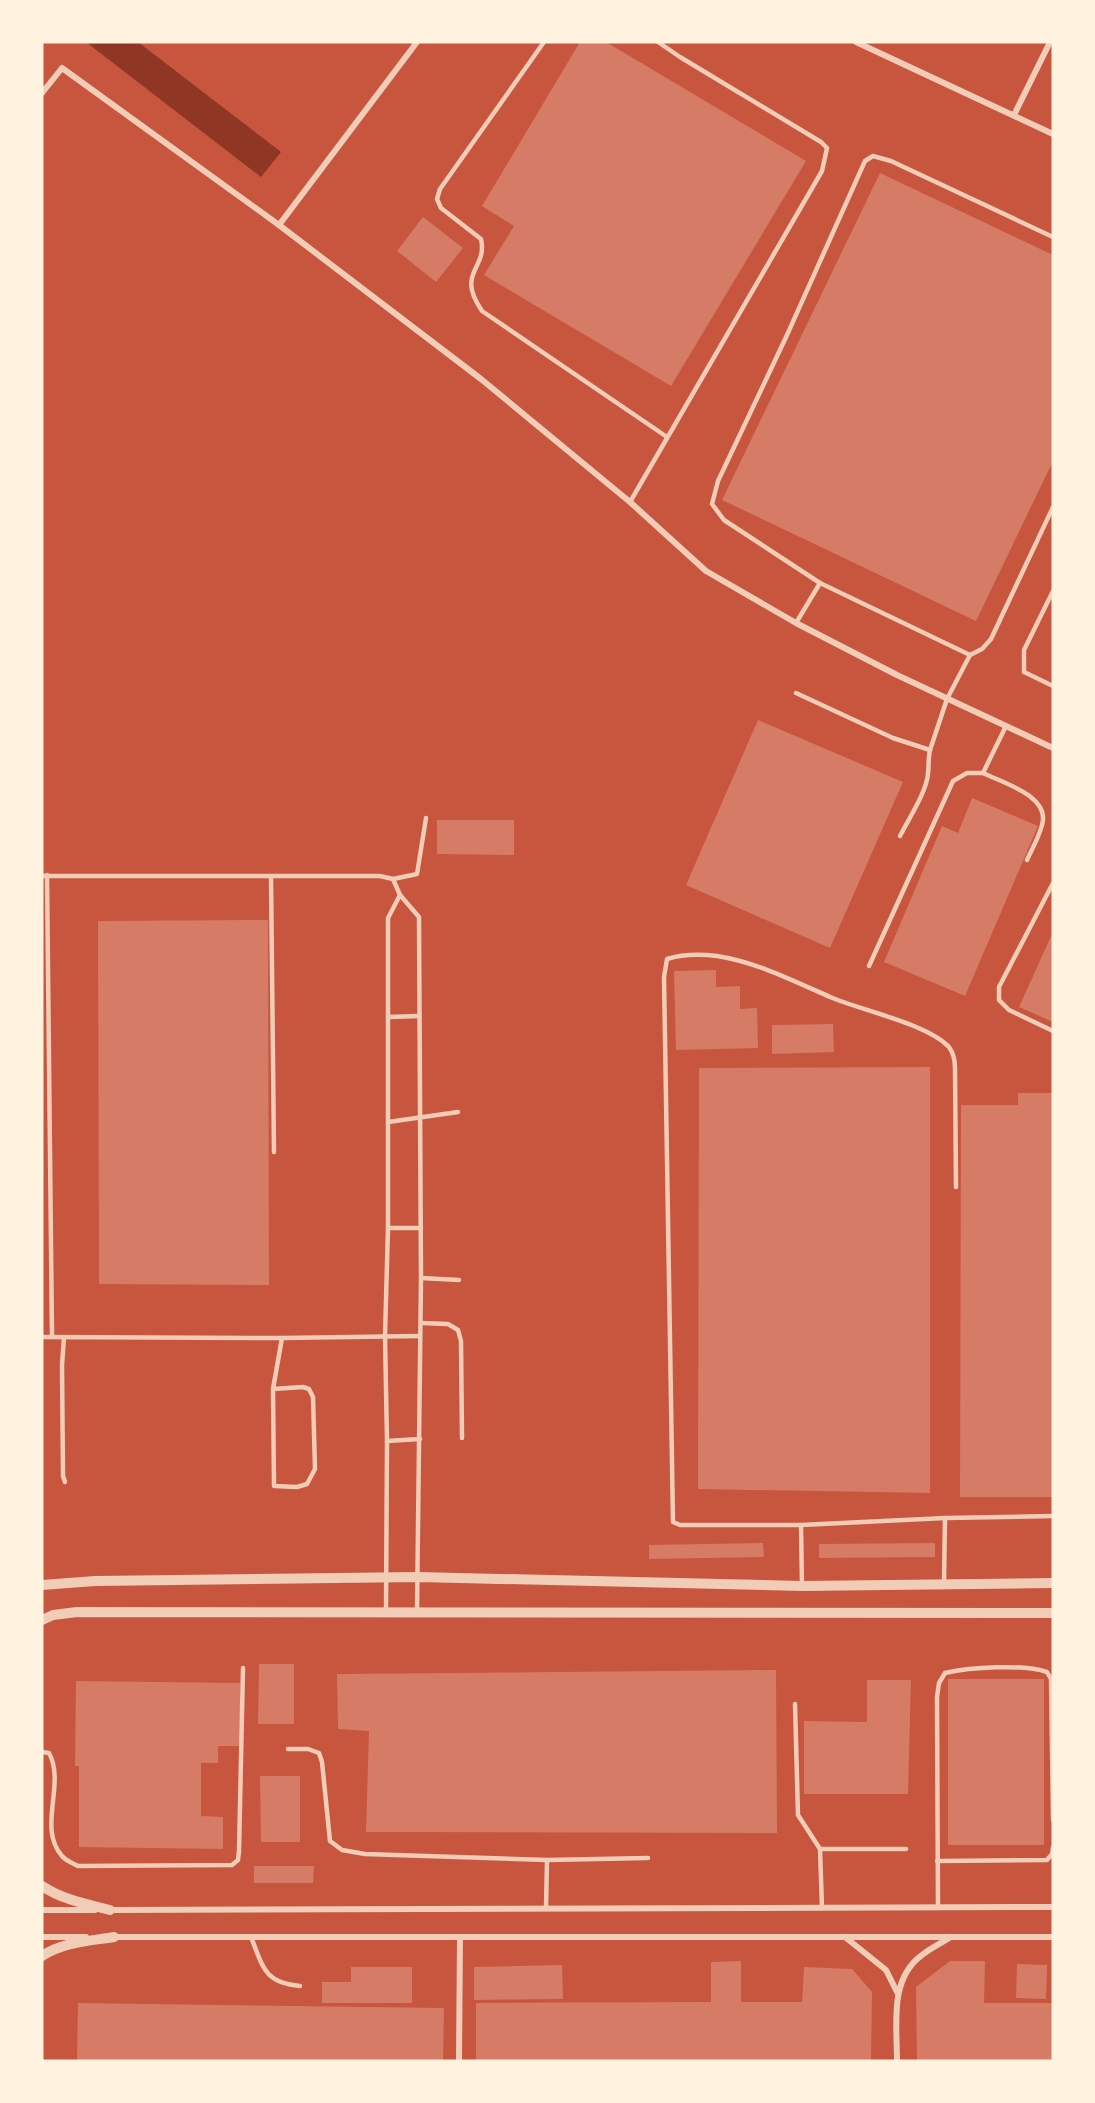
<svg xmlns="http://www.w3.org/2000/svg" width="1095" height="2103" font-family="Helvetica,sans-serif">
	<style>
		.water { fill: #8f3625 }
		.building { fill: #d67c66 }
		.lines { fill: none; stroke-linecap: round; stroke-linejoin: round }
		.service { stroke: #f1ccb7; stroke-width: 4.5 }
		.minor { stroke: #f1ccb7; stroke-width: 6 }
		.tertiary { stroke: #f1ccb7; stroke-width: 10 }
	</style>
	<rect width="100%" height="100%" fill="#c8553d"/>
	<!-- water -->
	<path class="water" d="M 86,42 L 138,42 L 281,152 L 261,177 Z"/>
	<!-- building -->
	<g class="building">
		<path d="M 580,42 L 606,42 L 806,161 L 671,386 L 484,275 L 514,226 L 482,206 Z"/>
		<path d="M 880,173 L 1053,255 L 1053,461 L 976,621 L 722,500 Z"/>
		<path d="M 423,217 L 463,248 L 436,282 L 397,251 Z"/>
		<path d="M 758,720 L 903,782 L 830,948 L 686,885 Z"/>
		<path d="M 972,798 L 1038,826 L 965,996 L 884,962 L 942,826 L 958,833 Z"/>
		<path d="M 437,820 L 514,820 L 514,855 L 437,854 Z"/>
		<path d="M 268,920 L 269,1285 L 99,1284 L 98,921 Z"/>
		<path d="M 1053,932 L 1053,1022 L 1019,1007 Z"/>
		<path d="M 716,970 L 716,987 L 740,986 L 740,1009 L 757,1008 L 758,1048 L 676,1050 L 674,971 Z"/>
		<path d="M 833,1024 L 834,1052 L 772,1054 L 772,1025 Z"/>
		<path d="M 930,1067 L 930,1493 L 698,1489 L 699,1068 Z"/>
		<path d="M 1018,1093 L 1053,1093 L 1053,1497 L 960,1497 L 961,1105 L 1018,1105 Z"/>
		<path d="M 763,1543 L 764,1557 L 649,1559 L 649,1545 Z"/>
		<path d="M 935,1543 L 935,1557 L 819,1558 L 819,1544 Z"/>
		<path d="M 259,1664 L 294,1664 L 294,1724 L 258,1724 Z"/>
		<path d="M 776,1670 L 777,1833 L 366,1832 L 369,1731 L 338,1729 L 337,1674 Z"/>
		<rect x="948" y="1679" width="96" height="166"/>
		<path d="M 867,1680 L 911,1680 L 908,1794 L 804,1794 L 804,1721 L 867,1722 Z"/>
		<path d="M 76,1681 L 240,1683 L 240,1746 L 218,1746 L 218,1763 L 201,1763 L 201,1816 L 223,1817 L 223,1849 L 79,1847 L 79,1766 L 75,1766 Z"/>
		<path d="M 260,1776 L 300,1776 L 300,1842 L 261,1842 Z"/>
		<path d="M 254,1866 L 314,1866 L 313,1883 L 254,1883 Z"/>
		<path d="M 741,1961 L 741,2002 L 802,2002 L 804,1967 L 852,1969 L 872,1992 L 871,2061 L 476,2061 L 476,2003 L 711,2002 L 711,1962 Z"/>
		<path d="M 950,1961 L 985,1961 L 984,2003 L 1053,2003 L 1053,2061 L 917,2061 L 916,1987 Z"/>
		<path d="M 1017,1964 L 1047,1965 L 1046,1999 L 1016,1998 Z"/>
		<path d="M 562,1965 L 563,1999 L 474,2000 L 474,1967 Z"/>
		<path d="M 351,1967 L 412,1967 L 412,2003 L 322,2003 L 322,1982 L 351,1982 Z"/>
		<path d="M 78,2003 L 444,2008 L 443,2061 L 77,2061 Z"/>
	</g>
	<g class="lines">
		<!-- service -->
		<g class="service">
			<path d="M 544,42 L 440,189 L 437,199 L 441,208 L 481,239 C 488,270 455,271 482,311 L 667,437"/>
			<path d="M 630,502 L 822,171 L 827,148 L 821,142 L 680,57 L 658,42"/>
			<path d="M 1053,591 L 1024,650 L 1024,672 L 1053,686"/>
			<path d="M 796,623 L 820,583"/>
			<path d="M 970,655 L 820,583 L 724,520 L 712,504 L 718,481 L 787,335 L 865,161 L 873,156 L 891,161 L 1053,237"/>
			<path d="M 796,693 L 893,738 L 930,750 L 947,699 L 970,655 L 982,649 L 991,639 L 1053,507"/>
			<path d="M 983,773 C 1003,783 1051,796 1042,825 C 1039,837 1032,849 1027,860"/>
			<path d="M 900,836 C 909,818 926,793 928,774 C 929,766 928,759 930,750"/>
			<path d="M 47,875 L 52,1337"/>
			<path d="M 42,876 L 380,876 L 393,879 L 400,895 L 419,917 L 421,1278 L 417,1611"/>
			<path d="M 271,877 L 274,1152"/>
			<path d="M 393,879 L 417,874 L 426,818"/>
			<path d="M 1053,883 L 999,987 L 999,1000 L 1009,1010 L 1053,1031"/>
			<path d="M 869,966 L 953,781 L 967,773 L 983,773 L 1006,726"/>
			<path d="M 388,1017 L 419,1016"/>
			<path d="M 388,1122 L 458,1112"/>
			<path d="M 956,1187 L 955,1068 C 955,1060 954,1054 949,1047 C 928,1024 860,1010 830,997 C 794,981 756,962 717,956 C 700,954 683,954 667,959 L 664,977 L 673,1522 L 680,1525 L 801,1525 L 945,1518 L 1053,1516"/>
			<path d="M 388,1228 L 421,1228"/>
			<path d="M 421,1278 L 459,1280"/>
			<path d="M 421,1323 L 448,1324 L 458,1330 L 461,1341 L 462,1438"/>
			<path d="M 42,1337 L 282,1338 L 420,1336"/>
			<path d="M 64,1337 L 62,1365 L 63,1476 L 65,1482"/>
			<path d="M 273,1389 L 303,1387 L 309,1389 L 313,1397 L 315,1469 L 307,1484 L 297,1487 L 274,1486 L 273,1389 L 282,1338"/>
			<path d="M 387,1441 L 420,1439"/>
			<path d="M 801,1525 L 802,1586"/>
			<path d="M 944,1583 L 945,1518"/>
			<path d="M 386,1612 L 387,1441 L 385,1336 L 388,1228 L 388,918 L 400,895"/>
			<path d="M 795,1704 L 798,1815 L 820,1849 L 822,1908"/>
			<path d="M 288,1749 L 308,1749 L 319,1753 L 322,1762 L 330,1841 L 342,1850 L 365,1854 L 547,1860 L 546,1909"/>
			<path d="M 42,1752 L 49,1753 C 66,1784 37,1828 62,1856 C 66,1861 73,1863 78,1866 L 232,1865 L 238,1860 L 239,1851 L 243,1668"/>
			<path d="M 820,1849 L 906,1849"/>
			<path d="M 547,1860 L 648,1858"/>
			<path d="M 937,1861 L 1047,1860 L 1052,1854 L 1053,1847"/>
			<path d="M 938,1908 L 937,1697 L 939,1683 L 945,1673 C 971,1667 1022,1664 1047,1672 L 1051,1679 L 1053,1820"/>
			<path d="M 251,1937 C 263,1967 264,1983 300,1986"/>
		</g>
		<!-- minor -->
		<g class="minor">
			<path d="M 856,42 L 1053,134"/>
			<path d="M 42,93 L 62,68 L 279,225 L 481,379 L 630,502 L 706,571 L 796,623 L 897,675 L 1053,748"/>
			<path d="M 1014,115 L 1050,42"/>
			<path d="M 279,225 L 417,42"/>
			<path d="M 42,1910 L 95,1910"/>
			<path d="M 109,1910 L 1053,1907"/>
			<path d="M 42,1937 L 86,1937"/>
			<path d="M 112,1937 L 1053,1937"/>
			<path d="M 845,1937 L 886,1970 L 897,1992"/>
			<path d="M 459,2061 L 460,1937"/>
			<path d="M 897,2061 C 897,2024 889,1979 922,1955 C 931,1948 941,1943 951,1937"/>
		</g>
		<!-- tertiary -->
		<g class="tertiary">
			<path d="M 42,1585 L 95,1581 L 418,1577 L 802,1586 L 1053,1583"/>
			<path d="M 42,1620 L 53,1615 L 77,1612 L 1053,1613"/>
			<path d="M 42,1886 C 63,1900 87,1904 110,1910"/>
			<path d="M 42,1956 C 63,1942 90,1941 114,1937"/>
		</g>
	</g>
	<!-- border -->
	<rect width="1095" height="2103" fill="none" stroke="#fff3e0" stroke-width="87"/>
</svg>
